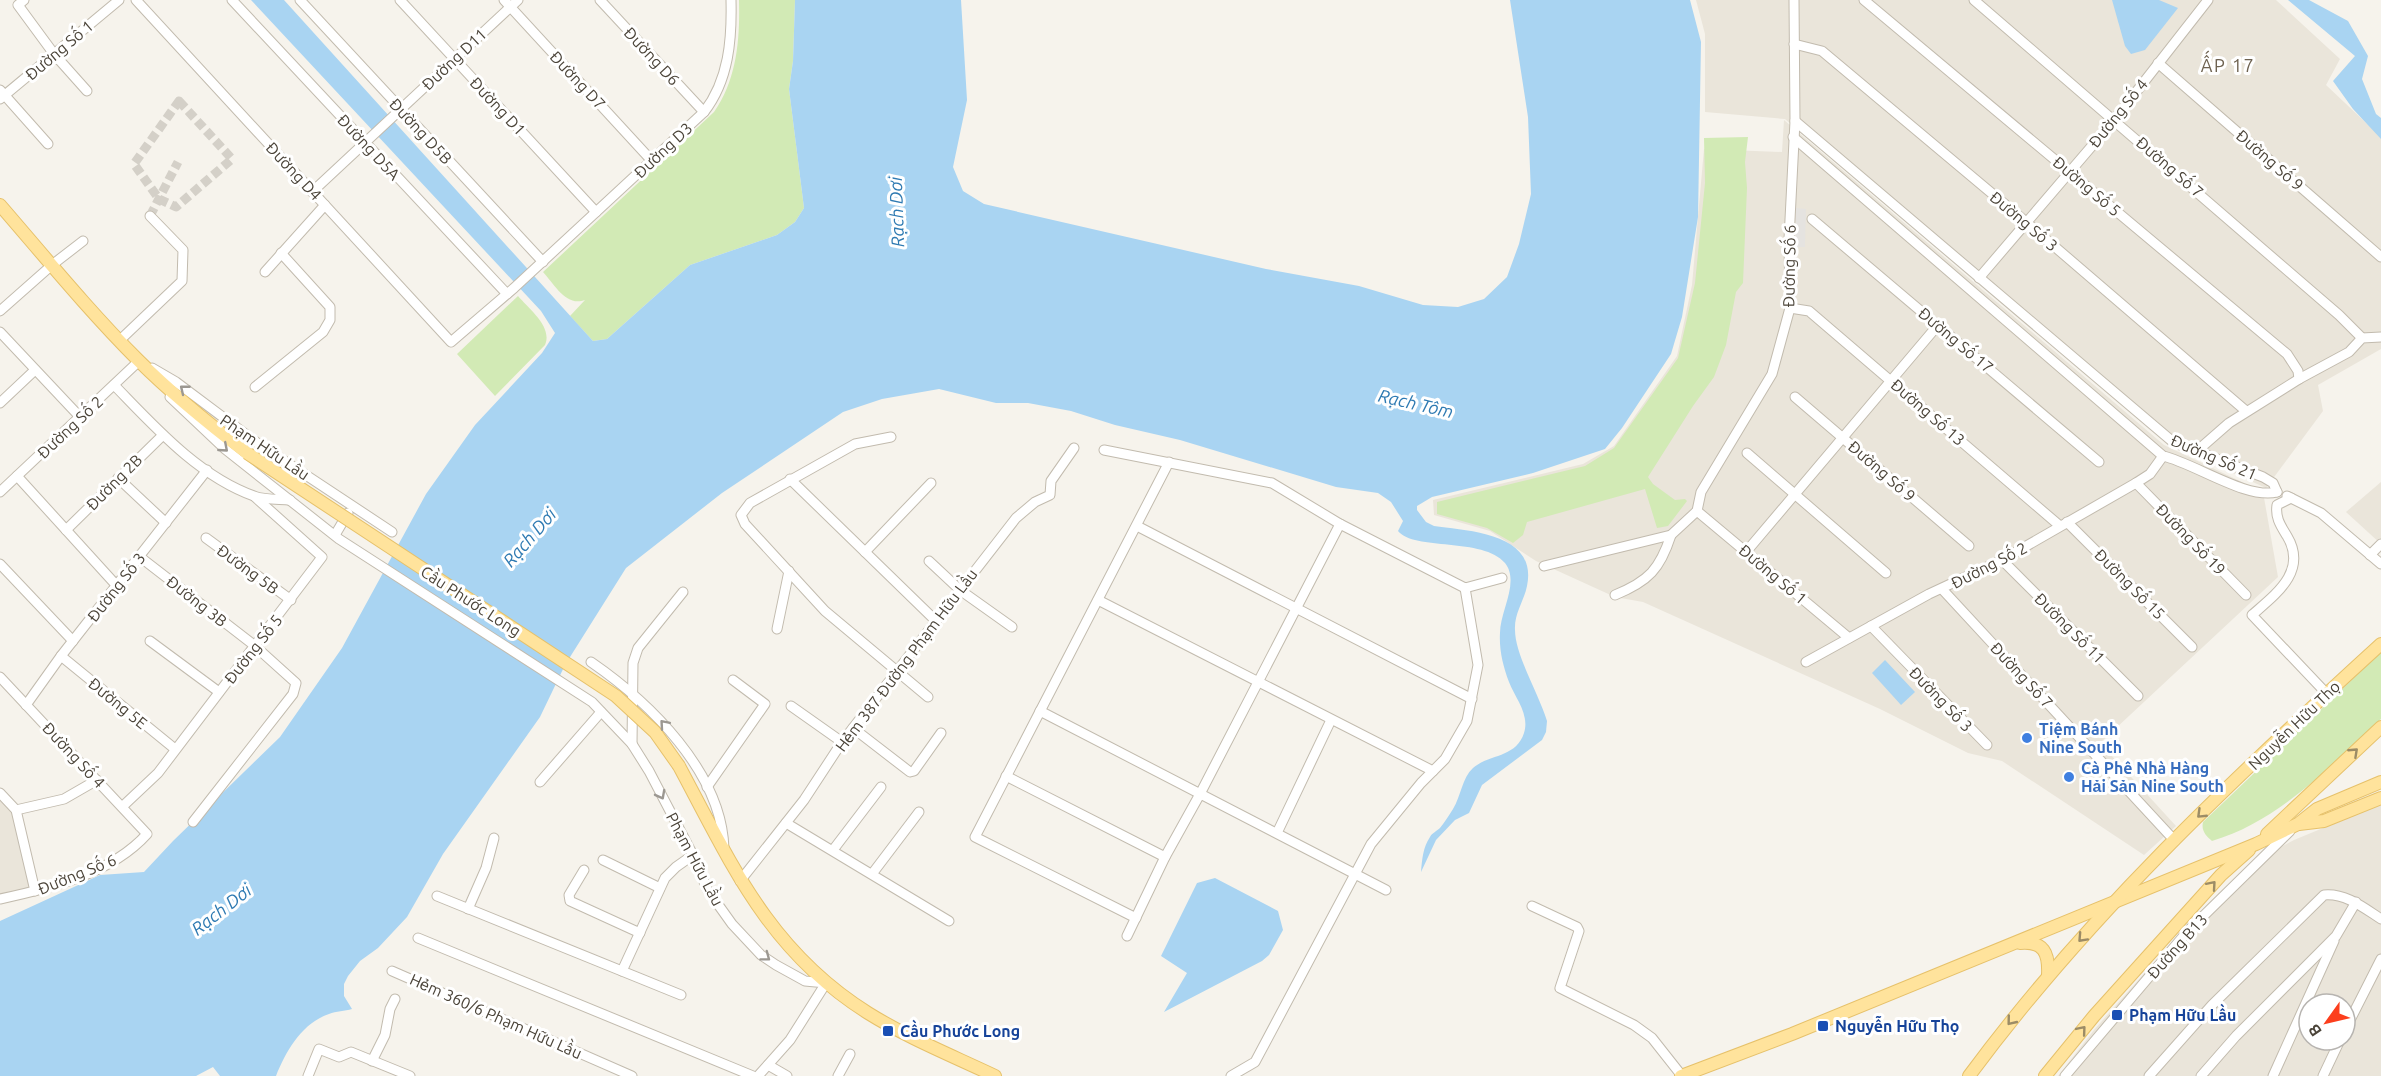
<svg xmlns="http://www.w3.org/2000/svg" width="2381" height="1076" font-family="Ubuntu,sans-serif">
	<style>
		.residential { fill: #eae5da; fill-rule: evenodd }
		.green { fill: #d2eab5 }
		.parking { fill: #e5e3e0 }
		.water { fill: #a9d4f2 }
		.lines { fill: none; stroke-linecap: round; stroke-linejoin: round }
		.minor-tunnel { stroke: #d4d0c8; stroke-width: 9; stroke-dasharray: 9 4.5; stroke-linecap: butt }
		.minor-casing { stroke: #c2bbae; stroke-width: 11 }
		.major-casing { stroke: #e6c16a; stroke-width: 14 }
		.minor { stroke: #fff; stroke-width: 9 }
		.major { stroke: #ffe39c; stroke-width: 12 }
		.major-bridge-casing { stroke: #e6c16a; stroke-width: 14; stroke-linecap: butt }
		.major-bridge { stroke: #ffe39c; stroke-width: 12 }
		.oneway { stroke: #9c9892 }
		.oneway2 { stroke: #9c8c66 }
		.shop-dot { fill: #3f7fe0; stroke: #fff; stroke-width: 2 }
		.transit-dot { fill: #1a4fb4; stroke: #fff; stroke-width: 2 }
		.labels { text-anchor: middle; dominant-baseline: central; stroke-width: 6; stroke-linejoin: round; paint-order: stroke }
		.street-label { font-size: 16px; fill: #4b4439; stroke: #fff }
		.shop-label { font-size: 16px; font-weight: bold; fill: #366cbe; stroke: #fff; text-anchor: start }
		.transit-label { font-size: 16px; font-weight: bold; fill: #164399; stroke: #fff; text-anchor: start }
		.neighbourhood-label { font-size: 18px; letter-spacing: 1.5px; fill: #6e6250; stroke: #fff }
		.water-label { font-size: 18px; font-style: italic; fill: #2e7ab2; stroke: #fff }
	</style>
	<rect width="100%" height="100%" fill="#f6f3ec"/>
	<!-- residential -->
	<g class="residential">
		<path d="M 1696,0 L 2276,0 L 2340,59 L 2326,85 L 2381,137 L 2381,349 L 2318,385 L 2323,411 L 2266,488 L 2167,443 L 1785,119 L 1705,112 L 1705,34 Z"/>
		<path d="M 1784,120 L 2164,445 L 2263,492 L 2278,577 L 2100,743 L 2176,826 L 2144,855 L 2002,761 L 1968,753 L 1880,709 L 1643,602 L 1615,597 L 1536,561 L 1490,531 L 1434,515 L 1433,500 L 1583,464 L 1614,446 L 1677,356 L 1692,285 L 1704,149 L 1782,152 Z"/>
		<path d="M 2381,482 L 2381,544 L 2346,512 Z"/>
		<path d="M 0,799 L 12,811 L 30,889 L 0,895 Z"/>
		<path d="M 2381,804 L 2381,1076 L 2058,1076 L 2094,1030 L 2148,969 L 2256,860 L 2294,840 ZM 2309,1004 L 2345,1004 L 2345,1040 L 2309,1040 Z"/>
	</g>
	<!-- green -->
	<g class="green">
		<path d="M 739,0 L 795,0 L 793,61 L 789,89 L 804,208 L 795,222 L 777,235 L 690,265 L 607,339 L 593,341 L 570,316 L 585,300 C 566,307 555,285 543,272 L 714,112 C 737,79 740,39 739,0 Z"/>
		<path d="M 1748,137 L 1745,162 L 1747,188 L 1743,283 L 1736,292 L 1726,345 L 1714,377 L 1693,406 L 1648,477 L 1653,484 L 1675,500 L 1685,499 L 1687,501 L 1668,526 L 1657,528 L 1645,489 L 1527,522 L 1523,535 L 1513,543 L 1487,528 L 1437,514 L 1437,502 L 1585,466 L 1614,448 L 1678,358 L 1695,283 L 1705,183 L 1704,138 Z"/>
		<path d="M 518,296 C 529,309 553,327 545,345 L 495,396 L 457,354 Z"/>
		<path d="M 2381,652 L 2381,719 C 2331,765 2280,821 2212,841 C 2206,836 2201,831 2203,822 Z"/>
	</g>
	<!-- parking -->
	<path class="parking" d="M 1796,208 L 1806,209 L 1805,247 L 1795,247 Z"/>
	<!-- water -->
	<g class="water">
		<path d="M 251,0 L 284,0 L 593,341 L 607,339 L 690,265 L 777,235 L 795,222 L 804,208 L 789,89 L 793,61 L 795,0 L 961,0 L 967,100 L 953,167 L 963,191 L 984,204 L 1266,269 L 1359,286 L 1423,305 L 1458,307 L 1484,299 L 1507,277 L 1519,244 L 1531,194 L 1528,117 L 1510,0 L 1690,0 L 1701,42 L 1698,217 L 1682,317 L 1671,354 L 1622,428 L 1605,449 L 1533,473 L 1432,497 L 1417,506 L 1417,510 L 1426,522 L 1434,526 C 1469,531 1538,533 1527,586 C 1524,601 1514,614 1515,630 C 1515,655 1539,694 1547,721 L 1546,732 L 1542,740 L 1482,785 L 1469,813 L 1455,820 L 1436,840 L 1421,872 C 1422,860 1423,847 1430,837 C 1432,833 1437,831 1440,828 C 1445,822 1449,815 1453,809 C 1461,796 1462,778 1473,768 C 1489,754 1516,758 1524,733 C 1530,714 1515,698 1509,682 C 1503,666 1499,650 1500,633 C 1500,611 1520,582 1505,563 C 1483,537 1414,551 1398,531 L 1403,521 L 1391,502 L 1378,493 L 1336,487 L 1180,440 L 1115,425 L 1071,411 L 1028,403 L 996,403 L 939,389 L 882,399 L 843,412 L 722,493 L 626,568 L 565,665 L 540,717 L 443,854 L 407,917 L 378,948 L 360,961 L 348,976 L 344,984 L 344,996 L 352,1009 C 345,1011 336,1011 329,1014 C 302,1023 286,1051 276,1076 L 220,1076 L 213,1067 L 196,1076 L 0,1076 L 0,921 L 100,875 L 144,872 L 173,841 L 280,737 L 342,648 L 426,494 L 475,425 L 542,353 L 555,333 L 541,311 Z"/>
		<path d="M 2112,0 L 2159,0 L 2178,8 L 2145,50 L 2131,54 L 2125,46 Z"/>
		<path d="M 2288,0 L 2309,0 L 2348,21 L 2368,56 L 2362,79 L 2376,114 L 2381,118 L 2381,139 L 2353,109 L 2333,81 L 2355,56 Z"/>
		<path d="M 1885,660 L 1915,692 L 1901,705 L 1872,673 Z"/>
		<path d="M 1215,878 L 1278,911 L 1283,930 L 1269,955 L 1262,961 L 1164,1012 L 1187,973 L 1161,956 L 1197,883 Z"/>
	</g>
	<g class="lines">
		<!-- minor-tunnel -->
		<g class="minor-tunnel">
			<path d="M 179,101 L 232,159 L 176,207 L 159,199 L 134,164 Z"/>
			<path d="M 150,216 L 178,162"/>
		</g>
		<defs>
			<g id="minor">
				<path d="M 24,0 L 18,5 L 54,54 L 87,91"/>
				<path d="M 136,0 L 451,342 L 514,288 L 704,112 C 729,80 732,39 731,0"/>
				<path d="M 232,0 L 507,294"/>
				<path d="M 300,0 L 543,262"/>
				<path d="M 400,0 L 596,212"/>
				<path d="M 504,0 L 652,161"/>
				<path d="M 600,0 L 704,112"/>
				<path d="M 1864,0 L 2287,354 L 2298,371 L 2299,379"/>
				<path d="M 1974,0 L 2339,315 L 2362,338"/>
				<path d="M 1794,44 L 1822,51 L 2026,222 L 2246,411"/>
				<path d="M 2158,63 L 2381,257"/>
				<path d="M 0,90 L 48,144"/>
				<path d="M 0,99 L 119,0"/>
				<path d="M 1795,121 L 2173,442 L 2263,477 L 2273,483 L 2277,492"/>
				<path d="M 1793,137 L 2163,456 C 2194,463 2247,500 2277,492"/>
				<path d="M 312,192 L 518,0"/>
				<path d="M 1812,219 L 2099,462"/>
				<path d="M 265,272 L 325,205"/>
				<path d="M 1979,278 L 2115,119 L 2208,0"/>
				<path d="M 1790,308 L 1809,311 L 2060,526"/>
				<path d="M 0,311 L 52,265 L 83,241"/>
				<path d="M 0,332 L 80,417"/>
				<path d="M 119,341 L 182,281 L 183,250 L 150,216"/>
				<path d="M 152,368 L 176,382 L 256,442 L 392,532"/>
				<path d="M 114,385 C 154,426 198,476 254,496 C 264,500 278,499 290,500"/>
				<path d="M 255,387 L 323,332 L 330,320 L 330,307 L 281,253"/>
				<path d="M 170,397 L 225,449 L 339,539 L 592,702 L 632,744 L 649,771 L 693,855 L 707,889 L 732,924 L 761,955 L 776,965 L 805,981 L 826,983"/>
				<path d="M 1795,397 L 1969,546"/>
				<path d="M 0,403 L 35,370"/>
				<path d="M 891,437 L 855,444 L 750,503 L 741,515 L 745,524 L 825,611 L 928,697"/>
				<path d="M 1104,450 L 1272,483 L 1340,524 L 1465,588 L 1502,578"/>
				<path d="M 2197,451 L 2229,423 L 2299,379 L 2349,352 L 2362,338 L 2381,337"/>
				<path d="M 1747,453 L 1886,573"/>
				<path d="M 17,476 L 117,586"/>
				<path d="M 118,478 L 166,523"/>
				<path d="M 790,479 L 936,621"/>
				<path d="M 2136,483 L 2246,595"/>
				<path d="M 0,492 L 139,361"/>
				<path d="M 2287,496 L 2321,513 L 2381,564"/>
				<path d="M 2291,498 L 2277,505 C 2275,518 2281,526 2287,536 C 2308,571 2276,594 2252,615 L 2327,694"/>
				<path d="M 1697,511 L 1701,492 L 1772,374 L 1790,308 L 1789,239 L 1795,121 L 1794,0"/>
				<path d="M 1697,511 L 1849,638"/>
				<path d="M 2067,522 L 2192,647"/>
				<path d="M 1137,526 L 1472,699"/>
				<path d="M 66,530 L 163,435"/>
				<path d="M 335,535 L 348,513"/>
				<path d="M 206,538 L 291,600"/>
				<path d="M 865,552 L 931,483"/>
				<path d="M 1746,552 L 1938,325"/>
				<path d="M 2370,555 L 2381,544"/>
				<path d="M 140,557 L 255,646 L 296,683 L 293,694 L 193,822"/>
				<path d="M 2002,560 L 2138,696"/>
				<path d="M 929,561 L 960,590 L 1012,627"/>
				<path d="M 0,564 L 73,641"/>
				<path d="M 1544,566 L 1671,535 L 1697,511"/>
				<path d="M 1942,589 L 2175,841"/>
				<path d="M 1615,595 C 1649,581 1660,569 1671,535"/>
				<path d="M 1098,600 L 1433,771"/>
				<path d="M 1871,626 L 1987,745"/>
				<path d="M 777,629 L 789,571"/>
				<path d="M 150,641 L 219,692"/>
				<path d="M 61,656 L 175,749"/>
				<path d="M 591,662 C 649,702 722,772 724,849"/>
				<path d="M 1806,662 L 1929,594 L 2002,560 L 2136,483 L 2150,474 L 2163,456"/>
				<path d="M 0,677 L 147,834 C 111,874 51,888 0,899"/>
				<path d="M 26,705 L 61,656 L 207,470"/>
				<path d="M 791,706 L 842,742"/>
				<path d="M 1040,711 L 1386,890"/>
				<path d="M 853,728 L 910,772 L 914,771 L 941,733"/>
				<path d="M 632,744 L 633,663 L 638,648 L 683,592"/>
				<path d="M 1006,776 L 1165,857"/>
				<path d="M 540,782 L 601,712"/>
				<path d="M 707,787 L 765,704 L 733,680"/>
				<path d="M 0,793 L 16,810 L 35,891"/>
				<path d="M 123,806 L 158,773 L 322,557 L 255,497"/>
				<path d="M 16,810 L 64,799 L 97,780"/>
				<path d="M 786,823 L 949,921"/>
				<path d="M 1277,833 L 1331,720"/>
				<path d="M 833,850 L 881,787"/>
				<path d="M 603,860 L 660,888"/>
				<path d="M 584,870 L 569,895 L 570,901 L 640,933"/>
				<path d="M 872,874 L 919,812"/>
				<path d="M 740,881 L 804,800 L 842,742 L 1016,518 L 1035,502 L 1050,495 L 1051,481 L 1074,448"/>
				<path d="M 437,896 L 681,995"/>
				<path d="M 1532,906 L 1577,927 L 1579,931 L 1560,988 L 1634,1025 L 1652,1038 L 1682,1076"/>
				<path d="M 468,909 L 486,868 L 494,838"/>
				<path d="M 1136,918 L 975,837 L 1169,462"/>
				<path d="M 1127,936 L 1165,857 L 1200,794 L 1340,524"/>
				<path d="M 418,938 L 753,1076"/>
				<path d="M 392,971 L 632,1076"/>
				<path d="M 622,971 L 665,878 L 676,867 L 693,855"/>
				<path d="M 2345,1030 L 2381,959"/>
				<path d="M 372,1061 L 385,1035 L 390,1009 L 395,999"/>
				<path d="M 768,1065 L 787,1076"/>
				<path d="M 308,1076 L 319,1049 L 339,1057 L 351,1052 L 410,1076"/>
				<path d="M 758,1076 L 790,1040 L 826,983"/>
				<path d="M 838,1076 L 850,1054"/>
				<path d="M 1231,1076 L 1255,1062 L 1371,844 L 1421,783 L 1445,759 L 1467,721 L 1478,665 L 1465,588"/>
				<path d="M 2065,1076 L 2187,932 L 2290,831"/>
				<path d="M 2149,1076 L 2212,1005 L 2324,895 C 2346,893 2364,908 2381,919"/>
				<path d="M 2201,1076 L 2236,1036 L 2336,936 L 2356,902"/>
				<path d="M 2273,1076 L 2334,941"/>
				<path d="M 2323,1076 L 2340,1040"/>
			</g>
			<g id="major">
				<path d="M 0,205 C 45,257 89,311 138,360 C 172,394 209,424 247,453"/>
				<path d="M 679,766 C 732,865 769,951 868,1013 C 908,1038 953,1056 995,1076"/>
				<path d="M 2299,824 L 2324,821 L 2381,798"/>
				<path d="M 2267,834 L 2381,727"/>
				<path d="M 2020,943 C 2044,941 2049,953 2048,975"/>
				<path d="M 1681,1076 L 1792,1034 L 2256,844 L 2298,824 L 2317,809 L 2381,782"/>
				<path d="M 1969,1076 C 2087,916 2234,778 2381,644"/>
				<path d="M 2045,1076 L 2094,1016 L 2221,875 L 2249,850"/>
			</g>
		</defs>
		<!-- minor casing -->
		<use href="#minor" class="minor-casing"/>
		<!-- major casing -->
		<use href="#major" class="major-casing"/>
		<!-- minor -->
		<use href="#minor" class="minor"/>
		<!-- major -->
		<use href="#major" class="major"/>
		<defs>
			<path id="major-bridge" d="M 247,453 L 616,696 L 655,732 L 679,766"/>
		</defs>
		<!-- major-bridge casing -->
		<use href="#major-bridge" class="major-bridge-casing"/>
		<!-- major-bridge -->
		<use href="#major-bridge" class="major-bridge"/>
	</g>
	<!-- one-way arrows -->
	<defs><path id="oneway-chevron" d="M-2-3.5L2.5 0L-2 3.5" fill="none" stroke-width="1.6" stroke-linecap="round" stroke-linejoin="round" transform="scale(1.5)"/></defs>
	<g class="oneway">
		<use href="#oneway-chevron" transform="translate(184 389) rotate(-141)"/>
		<use href="#oneway-chevron" transform="translate(224 448) rotate(41)"/>
		<use href="#oneway-chevron" transform="translate(664 724) rotate(-131)"/>
		<use href="#oneway-chevron" transform="translate(661 795) rotate(62)"/>
		<use href="#oneway-chevron" transform="translate(766 957) rotate(37)"/>
	</g>
	<g class="oneway2">
		<use href="#oneway-chevron" transform="translate(2354 752) rotate(-43)"/>
		<use href="#oneway-chevron" transform="translate(2201 814) rotate(136)"/>
		<use href="#oneway-chevron" transform="translate(2212 885) rotate(-49)"/>
		<use href="#oneway-chevron" transform="translate(2082 938) rotate(133)"/>
		<use href="#oneway-chevron" transform="translate(2011 1021) rotate(129)"/>
		<use href="#oneway-chevron" transform="translate(2082 1030) rotate(-50)"/>
	</g>
	<!-- markers -->
	<g class="shop-dot">
		<circle cx="2027" cy="738" r="6"/>
		<circle cx="2069" cy="777" r="6"/>
	</g>
	<g class="transit-dot">
		<rect x="2111" y="1009" width="12" height="12" rx="3"/>
		<rect x="1817" y="1020" width="12" height="12" rx="3"/>
		<rect x="882" y="1025" width="12" height="12" rx="3"/>
	</g>
	<g class="labels">
		<!-- street labels -->
		<g class="street-label">
			<text transform="translate(59 50) rotate(-40)">Đường Số 1</text>
			<text transform="translate(652 56) rotate(47)">Đường D6</text>
			<text transform="translate(454 59) rotate(-43)">Đường D11</text>
			<text transform="translate(578 80) rotate(47)">Đường D7</text>
			<text transform="translate(498 106) rotate(47)">Đường D1</text>
			<text transform="translate(2118 113) rotate(-51)">Đường Số 4</text>
			<text transform="translate(421 131) rotate(47)">Đường D5B</text>
			<text transform="translate(369 147) rotate(47)">Đường D5A</text>
			<text transform="translate(663 150) rotate(-43)">Đường D3</text>
			<text transform="translate(2270 160) rotate(41)">Đường Số 9</text>
			<text transform="translate(2170 167) rotate(41)">Đường Số 7</text>
			<text transform="translate(294 171) rotate(47)">Đường D4</text>
			<text transform="translate(2087 186) rotate(40)">Đường Số 5</text>
			<text transform="translate(2024 221) rotate(40)">Đường Số 3</text>
			<text transform="translate(1789 266) rotate(-89)">Đường Số 6</text>
			<text transform="translate(1956 340) rotate(40)">Đường Số 17</text>
			<text transform="translate(1928 412) rotate(41)">Đường Số 13</text>
			<text transform="translate(70 427) rotate(-43)">Đường Số 2</text>
			<text transform="translate(265 447) rotate(34)">Phạm Hữu Lầu</text>
			<text transform="translate(2214 457) rotate(23)">Đường Số 21</text>
			<text transform="translate(1882 471) rotate(41)">Đường Số 9</text>
			<text transform="translate(114 482) rotate(-45)">Đường 2B</text>
			<text transform="translate(2191 539) rotate(46)">Đường Số 19</text>
			<text transform="translate(1989 565) rotate(-27)">Đường Số 2</text>
			<text transform="translate(248 569) rotate(36)">Đường 5B</text>
			<text transform="translate(1773 574) rotate(40)">Đường Số 1</text>
			<text transform="translate(2130 584) rotate(45)">Đường Số 15</text>
			<text transform="translate(116 587) rotate(-52)">Đường Số 3</text>
			<text transform="translate(197 601) rotate(38)">Đường 3B</text>
			<text transform="translate(471 601) rotate(33)">Cầu Phước Long</text>
			<text transform="translate(2070 628) rotate(45)">Đường Số 11</text>
			<text transform="translate(253 649) rotate(-52)">Đường Số 5</text>
			<text transform="translate(906 660) rotate(-53)">Hẻm 387 Đường Phạm Hữu Lầu</text>
			<text transform="translate(2022 675) rotate(47)">Đường Số 7</text>
			<text transform="translate(1941 699) rotate(46)">Đường Số 3</text>
			<text transform="translate(118 703) rotate(39)">Đường 5E</text>
			<text transform="translate(2294 725) rotate(-44)">Nguyễn Hữu Thọ</text>
			<text transform="translate(74 755) rotate(47)">Đường Số 4</text>
			<text transform="translate(695 859) rotate(62)">Phạm Hữu Lầu</text>
			<text transform="translate(77 874) rotate(-22)">Đường Số 6</text>
			<text transform="translate(2177 946) rotate(-48)">Đường B13</text>
			<text transform="translate(496 1016) rotate(24)">Hẻm 360/6 Phạm Hữu Lầu</text>
		</g>
		<!-- shop labels -->
		<g class="shop-label">
			<text x="2039" y="729">Tiệm Bánh<tspan x="2039" dy="18">Nine South</tspan></text>
			<text x="2081" y="768">Cà Phê Nhà Hàng<tspan x="2081" dy="18">Hải Sản Nine South</tspan></text>
		</g>
		<!-- transit labels -->
		<g class="transit-label">
			<text x="2129" y="1015">Phạm Hữu Lầu</text>
			<text x="1835" y="1026">Nguyễn Hữu Thọ</text>
			<text x="900" y="1031">Cầu Phước Long</text>
		</g>
		<!-- neighbourhood labels -->
		<g class="neighbourhood-label">
			<text x="2228" y="65">ẤP 17</text>
		</g>
		<!-- water labels -->
		<g class="water-label">
			<text transform="translate(896 212) rotate(-92)">Rạch Dơi</text>
			<text transform="translate(1416 403) rotate(13)">Rạch Tôm</text>
			<text transform="translate(529 537) rotate(-49)">Rạch Dơi</text>
			<text transform="translate(221 909) rotate(-38)">Rạch Dơi</text>
		</g>
	</g>
	<!-- north arrow -->
	<g transform="translate(2327 1022) rotate(236)"><circle r="28" fill="#ffffff" stroke="#b7b4b0" stroke-width="1.5"/>
	<path d="M0-4.5L10 22L0 15L-10 22Z" fill="#fc3f1d"/>
	<text y="-9" font-size="16" font-weight="bold" text-anchor="middle" fill="#4b4439">B</text>
	</g>
</svg>
